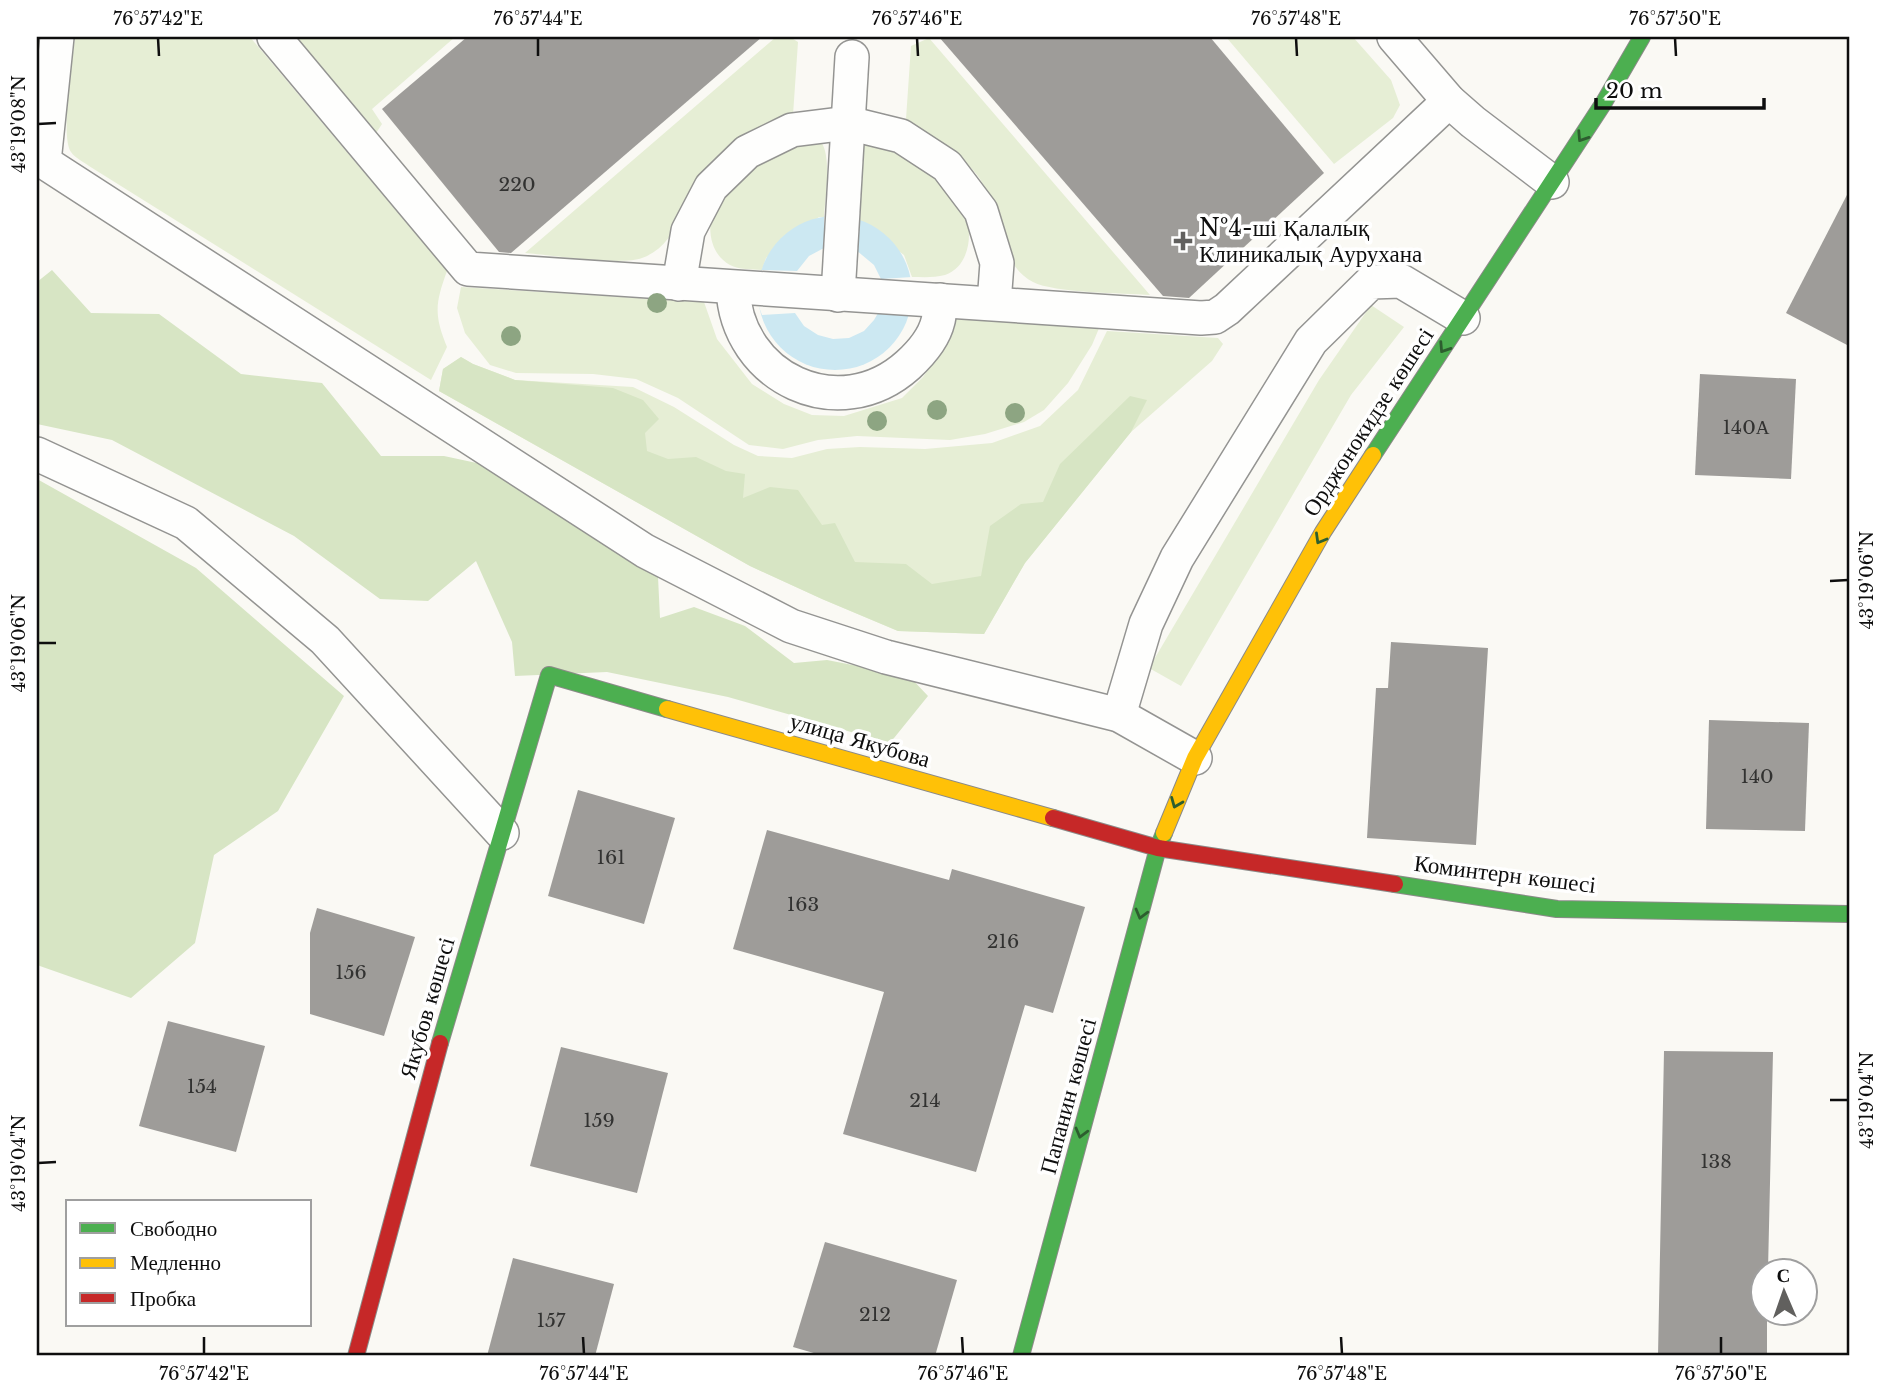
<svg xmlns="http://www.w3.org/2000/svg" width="1886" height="1393" font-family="'Libre Baskerville',serif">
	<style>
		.green { fill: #e6eed5 }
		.forest { fill: #d7e5c4 }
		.water { fill: #cce8f2 }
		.pier { fill: #faf9f4 }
		.building { fill: #9e9c99 }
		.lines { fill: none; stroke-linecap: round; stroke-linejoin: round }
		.lane-casing { stroke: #949492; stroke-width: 36 }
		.fast-casing { stroke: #8b8a88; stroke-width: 18 }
		.slow-casing { stroke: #8b8a88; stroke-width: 18 }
		.jam-casing { stroke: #8b8a88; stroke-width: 18 }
		.lane { stroke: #fefefd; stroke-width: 33 }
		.fast { stroke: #4caf50; stroke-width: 16 }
		.slow { stroke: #ffc107; stroke-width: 16 }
		.jam { stroke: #c62828; stroke-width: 16 }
		.tree { fill: #8da582 }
		.oneway { stroke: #2d5e2f }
		.ticks { fill: none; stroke: #0e0e0e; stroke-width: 2.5 }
		.poi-dot { fill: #61605e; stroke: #fff; stroke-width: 2.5 }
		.labels { text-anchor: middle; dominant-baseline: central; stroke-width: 7; stroke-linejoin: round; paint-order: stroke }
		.number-label { font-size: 19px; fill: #323231 }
		.poi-label { font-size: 23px; fill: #0e0e0e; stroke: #fff; text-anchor: start }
		.street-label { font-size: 23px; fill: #0e0e0e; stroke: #fff }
		.neatline { fill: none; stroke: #0e0e0e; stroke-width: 2.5 }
		.ticks-label { font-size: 18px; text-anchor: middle; fill: #0e0e0e }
	</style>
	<rect width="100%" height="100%" fill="#faf9f4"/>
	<!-- green -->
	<g class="green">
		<path d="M 75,37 L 250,37 L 447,271 C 435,304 434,315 447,347 L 431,380 L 89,166 C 84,162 75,158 71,152 C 60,137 73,58 75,37 Z"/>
		<path d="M 291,37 L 455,37 L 372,109 L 382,124 L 374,136 Z"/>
		<path d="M 776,37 L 790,37 L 798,42 L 793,115 C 768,129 728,143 709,164 C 684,192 682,244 642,258 C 622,266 550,255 525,253 Z"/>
		<path d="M 1226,37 L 1353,37 L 1391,80 L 1400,105 L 1393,118 L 1334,164 Z"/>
		<path d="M 929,38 L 1150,295 C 1123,293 1054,293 1033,282 C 1020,275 1011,263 1006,250 C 997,227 994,200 980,179 C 965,156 928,137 906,119 L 911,46 Z"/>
		<path d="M 821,142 C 832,156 825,199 824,217 L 819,217 L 766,258 L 762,270 C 752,269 739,270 730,265 C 708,253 706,223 716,202 C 722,192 737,179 746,171 C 766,154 795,146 821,142 Z"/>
		<path d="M 866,144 C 892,150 914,159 935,176 C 943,181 963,205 966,214 C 973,235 969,267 945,275 C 934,278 922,277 912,277 L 904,255 L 856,220 L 861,149 Z"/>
		<path d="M 461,287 L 704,302 L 717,339 L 752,384 L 784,404 L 812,415 L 844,416 L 902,398 L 923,377 L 943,349 L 956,319 L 1100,326 L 1092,345 L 1068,383 L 1044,410 L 1024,422 L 985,434 L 950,440 L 857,436 L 818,440 L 783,449 L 749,445 L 678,398 L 636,379 L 593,374 L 516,373 L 490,365 L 465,333 L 457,308 Z"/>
		<path d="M 1371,305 L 1404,327 L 1351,395 L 1181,686 L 1149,668 L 1319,380 Z"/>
		<path d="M 1107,331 L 1218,338 L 1223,344 L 1212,361 L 1131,432 L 1025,563 L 984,634 L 898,631 L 822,599 L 750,566 L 439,391 L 443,369 L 461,357 L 473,364 L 515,380 L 633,387 L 674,407 L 734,445 L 758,456 L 792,458 L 827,449 L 860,447 L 925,449 L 992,443 L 1040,426 L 1078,390 Z"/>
	</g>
	<!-- forest -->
	<g class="forest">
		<path d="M 52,270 L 91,313 L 159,314 L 241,374 L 322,383 L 381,456 L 444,456 L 486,465 L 658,577 L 660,618 L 694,607 L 745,626 L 794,663 L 827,660 L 909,676 L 928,696 L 890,743 L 728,697 L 607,672 L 515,676 L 512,642 L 476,561 L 428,601 L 380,599 L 294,536 L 112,440 L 37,424 L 37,282 Z"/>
		<path d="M 461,357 L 473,364 L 515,380 L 613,388 L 643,400 L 659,419 L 645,433 L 647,451 L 668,459 L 696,457 L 726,471 L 745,474 L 743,498 L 770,487 L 798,490 L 822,525 L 835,523 L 855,562 L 906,564 L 932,584 L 981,576 L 990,526 L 1021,504 L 1043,502 L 1060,464 L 1130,396 L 1147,400 L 1131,432 L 1025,563 L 984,634 L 898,631 L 822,599 L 750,566 L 439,391 L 443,369 Z"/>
		<path d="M 37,479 L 196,568 L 344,696 L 278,811 L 214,855 L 195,943 L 131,998 L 37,965 Z"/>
	</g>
	<!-- water -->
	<circle class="water" cx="835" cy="293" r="77"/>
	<!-- pier -->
	<path class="pier" d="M 842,216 L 856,250 L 874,265 L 881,279 L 912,277 L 913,298 L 881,308 L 874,320 L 864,331 L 849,338 L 833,339 L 818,335 L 804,326 L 795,313 L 762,315 L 758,304 L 758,281 L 762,270 L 797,271 L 809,256 L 824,248 L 824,217 Z"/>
	<!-- building -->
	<g class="building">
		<path d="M 467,37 L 762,37 L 511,253 L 499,252 L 382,109 Z"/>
		<path d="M 939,37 L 1210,37 L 1324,173 L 1189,298 L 1163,296 Z"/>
		<path d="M 1849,191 L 1849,346 L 1786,313 Z"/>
		<path d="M 1700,374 L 1796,379 L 1791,479 L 1695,475 Z"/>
		<path d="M 1391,642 L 1488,648 L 1476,845 L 1367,838 L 1376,688 L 1388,688 Z"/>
		<path d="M 1709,720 L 1809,723 L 1805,831 L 1706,829 Z"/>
		<path d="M 578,790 L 675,818 L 644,924 L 548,896 Z"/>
		<path d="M 767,830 L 949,880 L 952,869 L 1085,907 L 1053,1013 L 1025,1005 L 976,1172 L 843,1134 L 884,992 L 733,949 Z"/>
		<path d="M 317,908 L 415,937 L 384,1036 L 310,1014 L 310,933 Z"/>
		<path d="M 168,1021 L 265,1046 L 236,1152 L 139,1126 Z"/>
		<path d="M 561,1047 L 668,1073 L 637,1193 L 530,1166 Z"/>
		<path d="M 1664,1051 L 1773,1052 L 1768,1270 L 1763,1270 L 1763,1312 L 1767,1312 L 1767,1356 L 1658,1356 Z"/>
		<path d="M 825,1242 L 957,1280 L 935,1356 L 824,1356 L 793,1347 Z"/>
		<path d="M 513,1258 L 614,1284 L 595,1356 L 487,1356 Z"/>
	</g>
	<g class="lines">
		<defs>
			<g id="lane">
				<path d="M 57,37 L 44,162 L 645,551 L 791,626 L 886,657 L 1119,715 L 1195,758"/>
				<path d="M 274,37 L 468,269 L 1201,318 L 1215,317 L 1227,309 L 1449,101"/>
				<path d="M 1394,37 L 1449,101 L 1473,122 L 1552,182"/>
				<path d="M 679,284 L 688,231 L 711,187 L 747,152 L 792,130 L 848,123 L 901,136 L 947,166 L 981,211 L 997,263 L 994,303"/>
				<path d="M 733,288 C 736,378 839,427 908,365 C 920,354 934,338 938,321 C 940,315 939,307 940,300"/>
				<path d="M 838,295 L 852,57"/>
				<path d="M 37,454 L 186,523 L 325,640 L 502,833"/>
				<path d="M 1119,715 L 1146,624 L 1177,558 L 1311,341 L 1371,282 L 1401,281 L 1463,318"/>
			</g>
			<g id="fast">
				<path d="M 1373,455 L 1603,104 L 1642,37"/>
				<path d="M 1395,884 L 1557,909 L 1849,914"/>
				<path d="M 440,1043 L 549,675 L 667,709"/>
				<path d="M 1021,1356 L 1158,848 L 1164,833"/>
			</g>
			<g id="slow">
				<path d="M 667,709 L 1053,818"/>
				<path d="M 1164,833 L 1195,758 L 1323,532 L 1373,455"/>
			</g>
			<g id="jam">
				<path d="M 1053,818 L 1158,848 L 1395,884"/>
				<path d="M 356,1356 L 440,1043"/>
			</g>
		</defs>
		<!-- lane casing -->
		<use href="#lane" class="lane-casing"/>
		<!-- fast casing -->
		<use href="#fast" class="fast-casing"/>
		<!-- slow casing -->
		<use href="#slow" class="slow-casing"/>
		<!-- jam casing -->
		<use href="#jam" class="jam-casing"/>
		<!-- lane -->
		<use href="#lane" class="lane"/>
		<!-- fast -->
		<use href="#fast" class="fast"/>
		<!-- slow -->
		<use href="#slow" class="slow"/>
		<!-- jam -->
		<use href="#jam" class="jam"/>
	</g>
	<!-- trees -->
	<g class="tree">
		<circle cx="657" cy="303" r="10"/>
		<circle cx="511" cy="336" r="10"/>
		<circle cx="937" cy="410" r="10"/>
		<circle cx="1015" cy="413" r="10"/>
		<circle cx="877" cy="421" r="10"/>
	</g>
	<!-- one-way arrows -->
	<defs><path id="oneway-chevron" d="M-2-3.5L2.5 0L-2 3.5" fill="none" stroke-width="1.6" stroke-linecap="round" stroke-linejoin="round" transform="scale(1.75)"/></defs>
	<g class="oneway">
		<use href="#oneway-chevron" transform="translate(1582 137) rotate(123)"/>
		<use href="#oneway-chevron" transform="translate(1444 348) rotate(123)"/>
		<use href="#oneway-chevron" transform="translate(1320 539) rotate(120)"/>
		<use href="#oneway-chevron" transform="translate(1176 803) rotate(112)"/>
		<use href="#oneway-chevron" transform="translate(1141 914) rotate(105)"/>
		<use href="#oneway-chevron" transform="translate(1081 1133) rotate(105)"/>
	</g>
	<!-- ticks -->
	<path class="ticks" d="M 158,38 L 159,56M 538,38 L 538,56M 917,38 L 918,56M 1296,38 L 1297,56M 1675,38 L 1676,56M 38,124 L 56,123M 1830,581 L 1848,580M 38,643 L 56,643M 1830,1100 L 1848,1100M 38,1163 L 56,1162M 204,1337 L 204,1354M 583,1337 L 584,1354M 962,1337 L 963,1354M 1341,1337 L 1342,1354M 1721,1337 L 1721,1354"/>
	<!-- markers -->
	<path class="poi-dot" d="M1179.5 230.5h7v7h7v7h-7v7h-7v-7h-7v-7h7z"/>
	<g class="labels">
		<!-- number labels -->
		<g class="number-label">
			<text x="517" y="184">220</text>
			<text x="1746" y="427">140А</text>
			<text x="1757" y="776">140</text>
			<text x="611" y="857">161</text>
			<text x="803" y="904">163</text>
			<text x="1003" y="941">216</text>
			<text x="351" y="972">156</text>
			<text x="202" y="1086">154</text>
			<text x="925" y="1100">214</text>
			<text x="599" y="1120">159</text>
			<text x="1716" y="1161">138</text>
			<text x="875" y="1314">212</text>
			<text x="551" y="1320">157</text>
		</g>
		<!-- poi labels -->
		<g class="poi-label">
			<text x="1199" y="228">№4-ші Қалалық<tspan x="1199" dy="26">Клиникалық Аурухана</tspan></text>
		</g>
		<!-- street labels -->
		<g class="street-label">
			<text transform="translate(1368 422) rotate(-57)">Орджонокидзе көшесі</text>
			<text transform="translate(860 740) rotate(16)">улица Якубова</text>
			<text transform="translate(1505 874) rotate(7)">Коминтерн көшесі</text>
			<text transform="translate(427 1008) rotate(-74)">Якубов көшесі</text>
			<text transform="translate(1068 1096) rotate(-75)">Папанин көшесі</text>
		</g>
	</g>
	<!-- border -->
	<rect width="1886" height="1393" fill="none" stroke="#ffffff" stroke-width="77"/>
	<!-- legend -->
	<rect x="66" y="1200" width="245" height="126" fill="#ffffff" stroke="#9f9f9f" stroke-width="2"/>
	<rect x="80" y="1223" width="35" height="10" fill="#4caf50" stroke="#9f9f9f" stroke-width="2"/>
	<text x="130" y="1236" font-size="21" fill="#0e0e0e">Свободно</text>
	<rect x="80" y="1258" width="35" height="10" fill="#ffc107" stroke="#9f9f9f" stroke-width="2"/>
	<text x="130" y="1270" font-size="21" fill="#0e0e0e">Медленно</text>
	<rect x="80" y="1293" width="35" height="10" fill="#c62828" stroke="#9f9f9f" stroke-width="2"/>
	<text x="130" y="1306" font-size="21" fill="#0e0e0e">Пробка</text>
	<!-- north arrow -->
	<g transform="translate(1784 1292) rotate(358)"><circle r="33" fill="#ffffff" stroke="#9f9f9f" stroke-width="2"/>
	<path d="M0-5L12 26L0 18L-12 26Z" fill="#61605e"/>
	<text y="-10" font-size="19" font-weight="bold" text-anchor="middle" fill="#0e0e0e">С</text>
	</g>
	<!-- scale -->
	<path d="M1596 98v10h168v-10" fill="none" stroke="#0e0e0e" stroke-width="3.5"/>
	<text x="1606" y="98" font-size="21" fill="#0e0e0e" stroke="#ffffff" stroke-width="5" paint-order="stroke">20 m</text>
	<rect x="38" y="38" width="1810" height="1316" class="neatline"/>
	<g class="ticks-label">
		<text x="158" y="25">76°57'42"E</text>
		<text x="538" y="25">76°57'44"E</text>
		<text x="917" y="25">76°57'46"E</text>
		<text x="1296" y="25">76°57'48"E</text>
		<text x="1675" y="25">76°57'50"E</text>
		<text transform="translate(19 124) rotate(-90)" y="6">43°19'08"N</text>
		<text transform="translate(1867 580) rotate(-90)" y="6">43°19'06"N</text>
		<text transform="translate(19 643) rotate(-90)" y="6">43°19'06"N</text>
		<text transform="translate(1867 1100) rotate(-90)" y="6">43°19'04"N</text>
		<text transform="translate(19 1163) rotate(-90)" y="6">43°19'04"N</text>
		<text x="204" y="1380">76°57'42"E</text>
		<text x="584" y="1380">76°57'44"E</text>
		<text x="963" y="1380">76°57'46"E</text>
		<text x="1342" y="1380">76°57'48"E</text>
		<text x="1721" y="1380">76°57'50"E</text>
	</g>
</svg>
